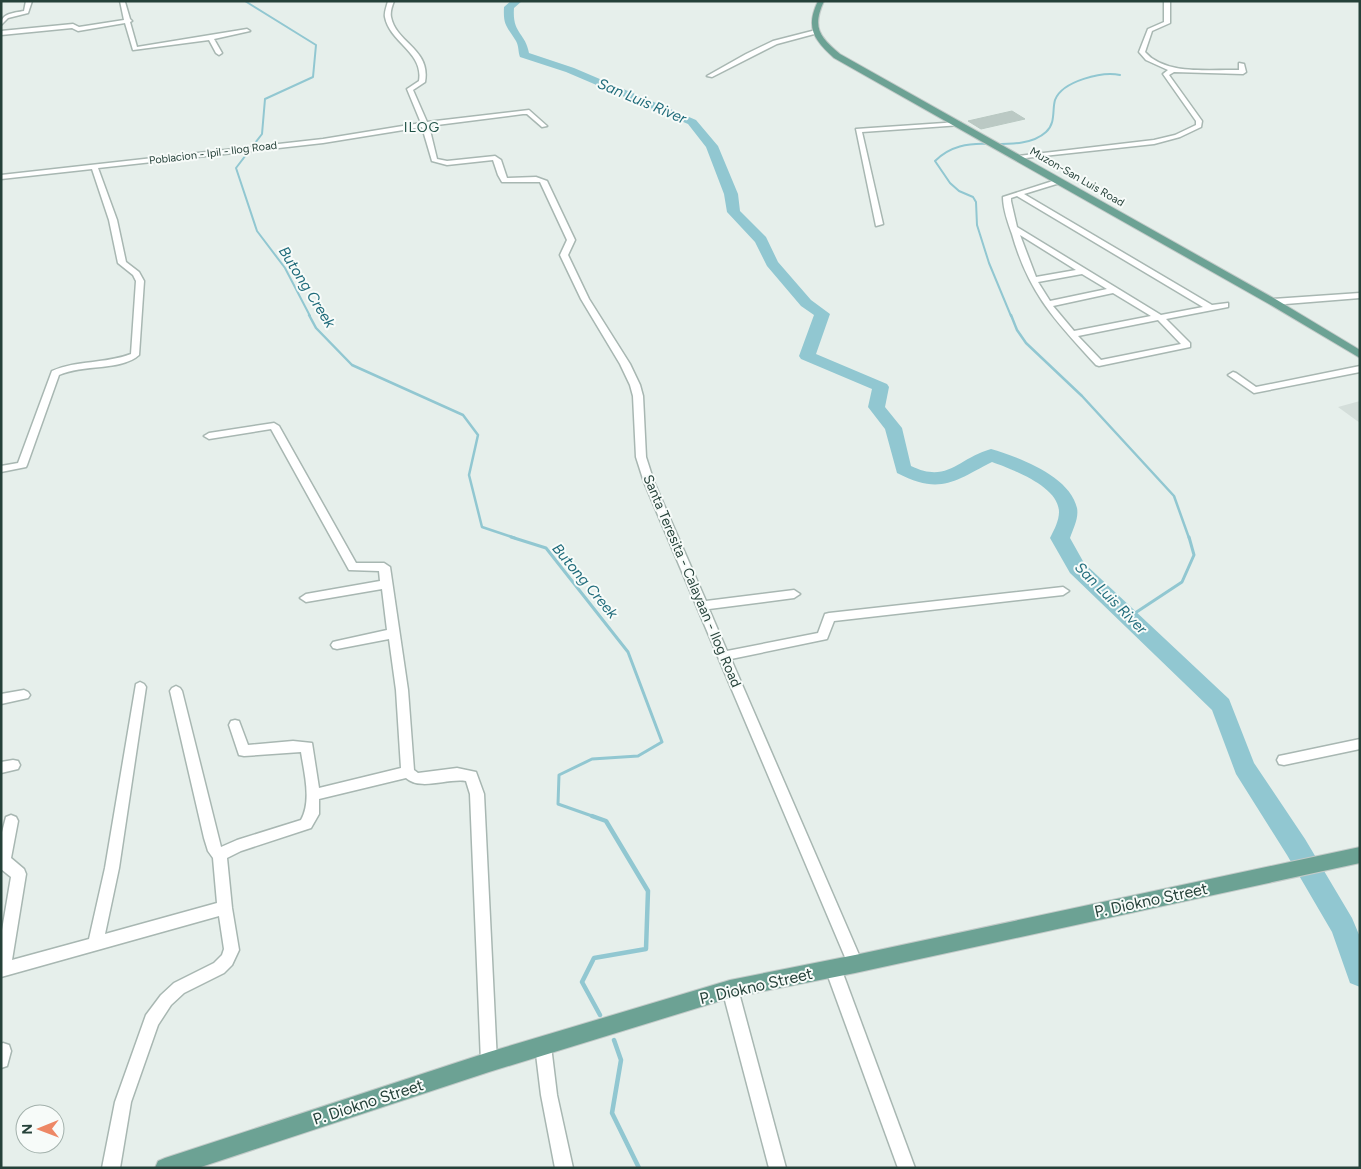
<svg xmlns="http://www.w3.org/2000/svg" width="1361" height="1169" font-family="Figtree,sans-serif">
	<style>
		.built { fill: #d4deda }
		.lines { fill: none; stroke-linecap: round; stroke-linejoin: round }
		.stream-far3 { stroke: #91c7d1; stroke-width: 2 }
		.stream-far2 { stroke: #91c7d1; stroke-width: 2.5 }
		.stream-far1 { stroke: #91c7d1; stroke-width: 3 }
		.stream { stroke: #91c7d1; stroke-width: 4.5 }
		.river { fill: #91c7d1; fill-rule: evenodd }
		.building { fill: #bbc9c4; stroke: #b9c8c2 }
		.minor-casing { stroke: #a8b7b2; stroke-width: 3 }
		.major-casing { stroke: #c2cac8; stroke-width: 2 }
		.minor { fill: #fff; fill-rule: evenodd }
		.major { fill: #6ca294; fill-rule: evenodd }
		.labels { text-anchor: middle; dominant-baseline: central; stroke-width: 4; stroke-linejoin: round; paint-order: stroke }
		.far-street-label { font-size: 11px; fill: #254139; stroke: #f7fbf9 }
		.far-quarter-label { font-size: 14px; letter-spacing: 1px; fill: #215247; stroke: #f7fbf9 }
		.street-label { font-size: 14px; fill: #254139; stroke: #f7fbf9 }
		.water-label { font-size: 15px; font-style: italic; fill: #206c7b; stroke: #f7fbf9 }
		.near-street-label { font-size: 16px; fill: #254139; stroke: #f7fbf9 }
	</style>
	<rect width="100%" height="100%" fill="#e6efeb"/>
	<!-- built -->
	<path class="built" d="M 1360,401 L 1360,423 L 1338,407 Z"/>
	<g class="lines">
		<!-- stream-far3 -->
		<g class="stream-far3">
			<path d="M 245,1 L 316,45 L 313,77 L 265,99 L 262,134 L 236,168 L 257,231 L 285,268 L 310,316"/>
			<path d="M 989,144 C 968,143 950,146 935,161 L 950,183 L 959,191 L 973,197 L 976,202 L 977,225 L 989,263 L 1011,316"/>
			<path d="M 995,144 C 1012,144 1033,144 1046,132 C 1056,123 1052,110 1055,100 C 1062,81 1103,71 1120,75"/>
		</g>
		<!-- stream-far2 -->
		<g class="stream-far2">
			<path d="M 309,315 L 316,328 L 352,365 L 463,415 L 478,435 L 469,475 L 482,527 L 515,538"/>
			<path d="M 1011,315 L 1017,330 L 1026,343 L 1082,396 L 1174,496 L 1189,538"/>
		</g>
		<!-- stream-far1 -->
		<g class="stream-far1">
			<path d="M 511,537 L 546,548 L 628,652 L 662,742 L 638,756 L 592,759 L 559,775 L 558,804 L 595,817"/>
			<path d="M 1129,617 L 1182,582 L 1194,555 L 1189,537"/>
		</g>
		<!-- stream -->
		<g class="stream">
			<path d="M 592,816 L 606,821 L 648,891 L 646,949 L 594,958 L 582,982 L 600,1015"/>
			<path d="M 614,1040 L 621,1060 L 612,1113 L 639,1168"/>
		</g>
		<!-- river -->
		<path class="river" d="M 511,1 L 522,1 L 514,8 C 512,34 525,32 529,53 L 574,68 L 696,120 L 718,146 L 738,194 L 740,211 L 766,237 L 778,262 L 811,300 L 830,314 L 816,354 L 887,384 L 889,387 L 885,407 L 902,428 L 911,466 C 948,484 958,458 991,449 C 1019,457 1070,476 1077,508 C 1079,518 1073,529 1070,538 L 1084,563 L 1229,699 L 1254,763 L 1305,839 L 1352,918 L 1360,937 L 1360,987 L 1350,983 L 1332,932 L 1287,855 L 1236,774 L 1212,710 L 1070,573 L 1050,538 C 1054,530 1059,521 1059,512 C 1059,486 1011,469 992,462 C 953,482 940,495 897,473 L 885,429 L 868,407 L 872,389 L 801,359 L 799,356 L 814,315 L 801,306 L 767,266 L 755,242 L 727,212 L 724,194 L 706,147 L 688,124 L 566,72 L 520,57 C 518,52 519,46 516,41 C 507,26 503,26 504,7 Z"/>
	</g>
	<!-- building -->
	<path class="building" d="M 1012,111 L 1025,119 L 981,129 L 968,121 Z"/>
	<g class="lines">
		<defs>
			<g id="minor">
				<path d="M 26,1 L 32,1 L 28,13 L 8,18 L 1,25 C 1,13 14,13 24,11 Z"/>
				<path d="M 120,1 L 125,2 L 130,19 L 132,21 L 130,22 L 137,47 L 247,29 L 250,31 L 214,39 L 222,53 L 219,55 L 216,53 L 209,40 L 133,50 L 125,23 L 78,31 L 72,28 L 1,35 L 1,31 L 73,24 L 79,27 L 124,20 Z"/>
				<path d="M 388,1 L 394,1 C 392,6 390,12 391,17 C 396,43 431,49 425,82 L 413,90 L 427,122 L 529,110 L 547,126 L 542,127 L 527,114 L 523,114 L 429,126 L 437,159 L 447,161 L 495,156 L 501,160 L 507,178 L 536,177 L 547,181 L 575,240 L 568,255 L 589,299 L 630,364 L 640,385 L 643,396 L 646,457 L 654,482 L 706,601 L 794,590 L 800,594 L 794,598 L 709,609 L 727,651 L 818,633 L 825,614 L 829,613 L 1063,587 L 1069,591 L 1063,595 L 834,621 L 827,639 L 731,659 L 863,964 L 860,969 L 855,971 L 850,969 L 644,482 L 636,457 L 633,396 L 630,385 L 620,364 L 581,299 L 560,255 L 567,240 L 540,182 L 502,182 L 498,175 L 493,160 L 447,165 L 432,161 L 422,127 L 323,143 L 98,168 L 117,220 L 126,262 L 139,272 L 144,281 L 139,355 C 122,371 82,364 59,375 L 27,465 L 26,467 L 1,472 L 1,466 L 18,463 L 52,371 C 77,360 105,364 131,354 L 136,281 L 133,275 L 118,263 L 109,220 L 92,169 L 1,179 L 1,175 L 323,139 L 421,123 L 407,89 L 419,81 C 424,52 390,43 385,17 C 384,12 387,6 388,1 Z"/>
				<path d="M 1164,1 L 1170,1 L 1170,23 L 1152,31 L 1145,52 C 1166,76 1210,69 1239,70 L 1239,63 L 1244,64 L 1246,72 L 1243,74 L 1174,72 L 1169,75 L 1202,121 L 1201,127 L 1180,137 L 1154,144 L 1016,159 L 1015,158 L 1018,156 L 1154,140 L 1175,135 L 1196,125 L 1196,121 L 1163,74 L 1168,70 L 1146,60 L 1139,52 L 1148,29 L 1164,22 Z"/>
				<path d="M 816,30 L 818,33 L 777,44 L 712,77 L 707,76 L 746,54 L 773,41 Z"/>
				<path d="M 959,122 L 961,123 L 961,125 L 862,132 L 883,224 L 876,226 L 856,129 Z"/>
				<path d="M 1056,180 L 1063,182 L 1024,194 L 1212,305 L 1228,303 L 1228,307 L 1166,319 L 1190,343 L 1190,347 L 1099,366 L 1096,365 C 1055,320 1029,294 1012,234 C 1008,223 1003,209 1003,197 ZM 1017,196 L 1203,307 L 1161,315 L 1017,227 L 1011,201 L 1011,198 ZM 1020,235 L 1076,270 L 1036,277 ZM 1082,274 L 1107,289 L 1050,301 L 1038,282 ZM 1113,293 L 1151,316 L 1074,331 L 1053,306 ZM 1158,320 L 1181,344 L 1101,360 L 1078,336 Z"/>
				<path d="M 1360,293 L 1360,298 L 1273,305 L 1269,302 L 1273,299 Z"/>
				<path d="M 1360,366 L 1360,372 L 1254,393 L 1228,375 L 1233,372 L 1236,373 L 1256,387 Z"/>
				<path d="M 274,423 L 279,426 L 356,563 L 384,563 L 390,567 L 408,690 L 414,770 L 418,773 L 457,768 L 476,772 L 484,794 L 497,1062 L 495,1068 L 489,1070 L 483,1068 L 481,1062 L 470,794 L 466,781 C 447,778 421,791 406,778 L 319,799 L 319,814 L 311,828 L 241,851 L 227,858 L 232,908 L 239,950 L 232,965 L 224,973 L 184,993 L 171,1005 L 158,1025 L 131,1102 L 120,1168 L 102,1168 L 115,1102 L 146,1015 L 161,995 L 174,983 L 214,963 L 222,955 L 224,949 L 219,916 L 1,977 L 1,936 L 11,877 L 1,869 L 1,836 L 6,817 L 11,815 L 16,817 L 18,821 L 11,858 L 24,869 L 26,874 L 12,960 L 89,939 L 105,868 L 136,684 L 140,682 L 144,684 L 146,687 L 119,868 L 105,934 L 217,903 L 213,858 L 208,851 L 204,838 L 170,691 L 172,688 L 176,686 L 180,688 L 182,691 L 221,847 L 237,840 L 301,820 C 312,801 304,772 301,752 L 244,756 L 239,755 L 229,725 L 231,721 L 235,720 L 239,721 L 248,745 L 293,741 L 312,743 L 319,788 L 401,768 L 396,690 L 389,639 L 337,649 L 333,648 L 331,645 L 333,642 L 337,641 L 387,630 L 382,589 L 306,602 L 300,598 L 306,594 L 380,581 L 379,571 L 349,570 L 271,429 L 209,439 L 204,436 L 209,433 Z"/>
				<path d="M 24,690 L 28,692 L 30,695 L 28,698 L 1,704 L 1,694 Z"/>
				<path d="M 1360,739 L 1360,749 L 1284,765 L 1279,764 L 1277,760 L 1279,756 L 1284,755 Z"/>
				<path d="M 13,760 L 18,761 L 20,765 L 18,769 L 1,773 L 1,762 Z"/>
				<path d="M 833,961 L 838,963 L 841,968 L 915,1168 L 898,1168 L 825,968 L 828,963 Z"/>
				<path d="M 730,982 L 735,984 L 738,989 L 786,1168 L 769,1168 L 722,989 L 725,984 Z"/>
				<path d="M 543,1038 L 549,1040 L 551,1046 L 557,1095 L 573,1168 L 555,1168 L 541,1095 L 535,1046 L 537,1040 Z"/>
				<path d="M 3,1043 L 9,1045 L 11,1051 L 7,1066 L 1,1068 L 1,1044 Z"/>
			</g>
			<g id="major">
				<path d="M 818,1 L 824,1 C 812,27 819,37 840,54 L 1277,300 L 1360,350 L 1360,358 L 1269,304 L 834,58 C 814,40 805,28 818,1 Z"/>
				<path d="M 1360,847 L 1360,863 L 855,973 L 730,998 L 489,1072 L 198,1168 L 155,1168 L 158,1161 L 165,1158 L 489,1052 L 730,980 L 855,955 Z"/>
			</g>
		</defs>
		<!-- minor casing -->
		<use href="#minor" class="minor-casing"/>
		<!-- major casing -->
		<use href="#major" class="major-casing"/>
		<!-- minor -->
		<use href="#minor" class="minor"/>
		<!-- major -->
		<use href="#major" class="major"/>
	</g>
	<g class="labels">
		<!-- far-street labels -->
		<g class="far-street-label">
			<text transform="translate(213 153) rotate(-7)">Poblacion - Ipil - Ilog Road</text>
			<text transform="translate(1077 177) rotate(30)">Muzon-San Luis Road</text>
		</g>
		<!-- far-quarter labels -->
		<g class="far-quarter-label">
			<text x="422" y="127">ILOG</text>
		</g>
		<!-- street labels -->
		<g class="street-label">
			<text transform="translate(692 581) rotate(67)">Santa Teresita - Calayaan - Ilog Road</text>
		</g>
		<!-- water labels -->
		<g class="water-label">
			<text transform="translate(642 101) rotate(23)">San Luis River</text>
			<text transform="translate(307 287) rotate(58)">Butong Creek</text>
			<text transform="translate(585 581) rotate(50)">Butong Creek</text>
			<text transform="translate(1111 598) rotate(45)">San Luis River</text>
		</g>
		<!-- near-street labels -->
		<g class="near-street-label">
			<text transform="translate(1151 900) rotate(-12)">P. Diokno Street</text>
			<text transform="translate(756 986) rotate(-13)">P. Diokno Street</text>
			<text transform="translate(368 1102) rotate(-18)">P. Diokno Street</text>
		</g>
	</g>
	<!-- border -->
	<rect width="1361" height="1169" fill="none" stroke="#254139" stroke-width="5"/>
	<!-- north arrow -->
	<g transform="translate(40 1129) rotate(269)"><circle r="24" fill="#f7fbf9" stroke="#a3b1ac"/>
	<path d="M0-4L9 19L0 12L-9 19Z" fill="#ed8765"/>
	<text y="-8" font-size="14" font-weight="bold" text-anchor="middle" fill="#254139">N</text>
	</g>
</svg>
